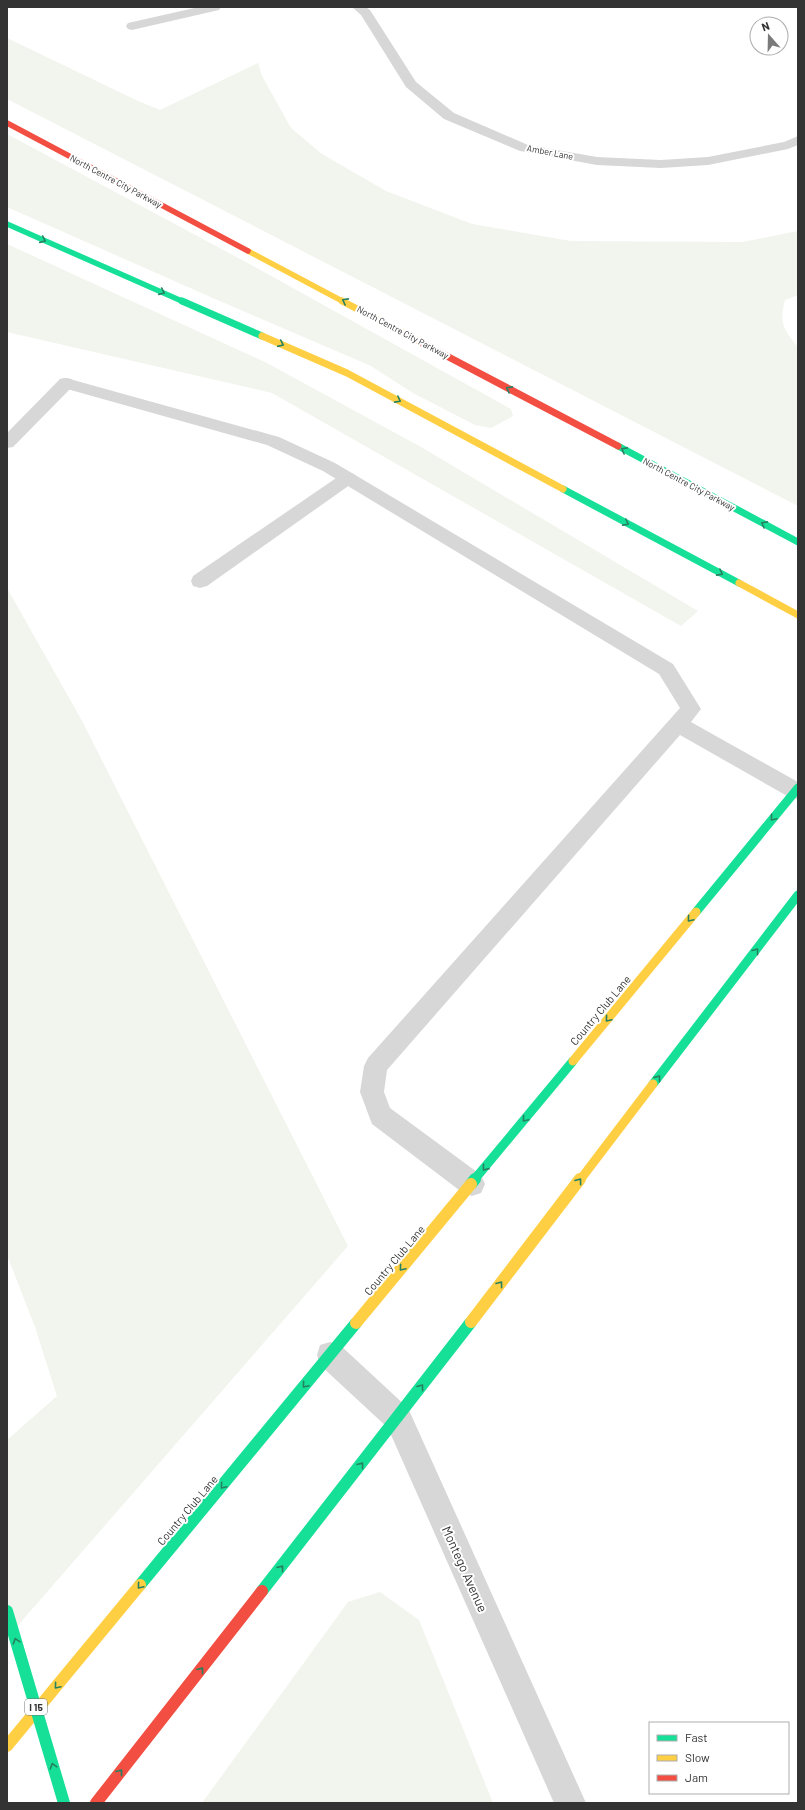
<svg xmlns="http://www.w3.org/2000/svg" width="805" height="1810" font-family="Barlow,sans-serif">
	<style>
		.green { fill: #f1f5ed }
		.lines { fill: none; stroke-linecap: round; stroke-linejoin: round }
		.lane { fill: #d7d7d7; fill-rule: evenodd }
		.street { fill: #d7d7d7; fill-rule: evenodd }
		.fast-far3 { stroke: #16e098; stroke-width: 5.5 }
		.fast-far2 { stroke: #16e098; stroke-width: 7 }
		.fast-far1 { stroke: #16e098; stroke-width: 9 }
		.fast { stroke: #16e098; stroke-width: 12 }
		.slow-far3 { stroke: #ffcf43; stroke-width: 5.5 }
		.slow-far2 { stroke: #ffcf43; stroke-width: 7 }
		.slow-far1 { stroke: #ffcf43; stroke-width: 9 }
		.slow { stroke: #ffcf43; stroke-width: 12 }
		.jam-far2 { stroke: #f24e42; stroke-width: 5.5 }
		.jam-far1 { stroke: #f24e42; stroke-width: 7 }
		.jam { stroke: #f24e42; stroke-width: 12 }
		.fast-bridge { stroke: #16e098; stroke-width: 12 }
		.oneway { stroke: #268160 }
		.labels { text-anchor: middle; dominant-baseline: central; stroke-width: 4; stroke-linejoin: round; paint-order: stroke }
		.far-street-label { font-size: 9px; fill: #333; stroke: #fff }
		.shield { fill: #fff; stroke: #707070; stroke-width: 1 }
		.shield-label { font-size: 10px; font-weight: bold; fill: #333 }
		.street-label { font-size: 11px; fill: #333; stroke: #fff }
		.near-street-label { font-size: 13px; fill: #333; stroke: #fff }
	</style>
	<rect width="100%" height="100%" fill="#fff"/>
	<!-- green -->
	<g class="green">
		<path d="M 7,38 L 138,101 L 160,110 L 258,63 L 262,76 L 291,128 L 322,154 L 386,191 L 472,224 L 571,241 L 743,242 L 798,231 L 798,295 L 785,300 C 779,323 783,329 798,347 L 798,506 L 7,99 Z"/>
		<path d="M 7,134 L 255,267 L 511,409 L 513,416 L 491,428 L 475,425 L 413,393 L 371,366 L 206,295 L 7,207 Z"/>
		<path d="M 7,244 L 265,362 L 421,447 L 698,611 L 681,626 L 272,393 L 7,332 Z"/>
		<path d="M 7,588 L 81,719 L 348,1246 L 7,1638 L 7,1440 L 57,1396 L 35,1327 L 7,1255 Z"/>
		<path d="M 380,1592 L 419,1620 L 493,1803 L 202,1803 L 348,1602 Z"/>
	</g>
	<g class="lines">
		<!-- lane -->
		<g class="lane">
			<path d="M 66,378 L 72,379 L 74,383 L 72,387 L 13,447 L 7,448 L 7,433 L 60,379 Z"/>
			<path d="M 348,472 L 354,474 L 357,478 L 354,482 L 207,586 L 200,588 L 193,586 L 191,581 L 193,576 L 342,474 Z"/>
		</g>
		<!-- street -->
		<g class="street">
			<path d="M 199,7 L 221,7 L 219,10 L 132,30 L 128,29 L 126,26 L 128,23 Z"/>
			<path d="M 352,7 L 366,7 L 370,10 L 416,82 L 454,113 L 528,145 L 597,157 L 661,160 L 708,157 L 784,142 L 798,136 L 798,145 L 788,149 L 708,165 L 661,168 L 597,165 L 520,151 L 444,119 L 406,87 L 361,15 Z"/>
			<path d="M 66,378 L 279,437 L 335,463 L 673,664 L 701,709 L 691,722 L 798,782 L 798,799 L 789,797 L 680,735 L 387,1070 L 384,1092 L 390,1108 L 481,1175 L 485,1184 L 481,1193 L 472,1196 L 463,1193 L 372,1124 L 360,1092 L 364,1066 L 368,1058 L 680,708 L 659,674 L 323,471 L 267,445 L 60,387 L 58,383 L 60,379 Z"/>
			<path d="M 330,1342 L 340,1345 L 408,1408 L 586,1803 L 554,1803 L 388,1428 L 320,1365 L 317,1355 L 320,1345 Z"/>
		</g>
		<!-- fast-far3 -->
		<path class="fast-far3" d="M 7,224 L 184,302"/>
		<!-- fast-far2 -->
		<g class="fast-far2">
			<path d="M 182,301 L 262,336"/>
			<path d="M 618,446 L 798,542"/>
			<path d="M 563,489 L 739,583"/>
		</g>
		<!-- fast-far1 -->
		<g class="fast-far1">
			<path d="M 696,912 L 798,788"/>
			<path d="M 653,1084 L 798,895"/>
			<path d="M 474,1180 L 573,1061"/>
		</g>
		<!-- fast -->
		<g class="fast">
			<path d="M 471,1184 L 475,1179"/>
			<path d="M 140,1585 L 356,1323"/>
			<path d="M 262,1591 L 471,1322"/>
		</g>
		<!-- slow-far3 -->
		<path class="slow-far3" d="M 248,251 L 344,302"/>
		<!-- slow-far2 -->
		<g class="slow-far2">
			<path d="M 342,301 L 420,342"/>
			<path d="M 262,336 L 347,373 L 563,489"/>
			<path d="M 739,583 L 798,615"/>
		</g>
		<!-- slow-far1 -->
		<g class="slow-far1">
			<path d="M 573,1061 L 696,912"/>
			<path d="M 580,1180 L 653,1084"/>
		</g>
		<!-- slow -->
		<g class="slow">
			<path d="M 471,1322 L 580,1179"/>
			<path d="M 356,1323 L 471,1184"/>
			<path d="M 7,1746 L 140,1585"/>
		</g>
		<!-- jam-far2 -->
		<path class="jam-far2" d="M 7,123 L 248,251"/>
		<!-- jam-far1 -->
		<path class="jam-far1" d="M 420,342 L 618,446"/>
		<!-- jam -->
		<path class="jam" d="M 96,1803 L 262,1591"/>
		<!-- fast-bridge -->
		<path class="fast-bridge" d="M 7,1611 L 64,1803"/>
	</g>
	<!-- one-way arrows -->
	<defs><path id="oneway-chevron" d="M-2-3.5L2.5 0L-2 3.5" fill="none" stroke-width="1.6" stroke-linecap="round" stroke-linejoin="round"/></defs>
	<g class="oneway">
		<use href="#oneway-chevron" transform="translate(43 240) rotate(24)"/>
		<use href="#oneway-chevron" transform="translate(162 292) rotate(24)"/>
		<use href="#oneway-chevron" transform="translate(345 301) rotate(-152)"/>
		<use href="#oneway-chevron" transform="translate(281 344) rotate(24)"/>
		<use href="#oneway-chevron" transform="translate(509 389) rotate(-152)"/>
		<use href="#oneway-chevron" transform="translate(398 400) rotate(28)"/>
		<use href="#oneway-chevron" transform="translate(624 450) rotate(-152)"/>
		<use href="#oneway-chevron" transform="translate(626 523) rotate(28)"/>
		<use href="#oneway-chevron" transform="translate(764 524) rotate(-152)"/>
		<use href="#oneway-chevron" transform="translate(720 573) rotate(28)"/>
		<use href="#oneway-chevron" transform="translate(773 818) rotate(130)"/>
		<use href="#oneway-chevron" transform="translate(690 919) rotate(130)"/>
		<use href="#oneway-chevron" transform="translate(756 951) rotate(-53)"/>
		<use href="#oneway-chevron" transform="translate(608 1019) rotate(130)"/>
		<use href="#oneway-chevron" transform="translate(658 1078) rotate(-53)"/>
		<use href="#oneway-chevron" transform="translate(525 1119) rotate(130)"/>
		<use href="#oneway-chevron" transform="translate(485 1168) rotate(129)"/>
		<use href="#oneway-chevron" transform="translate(579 1181) rotate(-53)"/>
		<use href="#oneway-chevron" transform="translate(402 1268) rotate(130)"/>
		<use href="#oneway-chevron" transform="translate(500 1284) rotate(-53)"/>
		<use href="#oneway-chevron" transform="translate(305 1385) rotate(130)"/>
		<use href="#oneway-chevron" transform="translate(421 1387) rotate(-53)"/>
		<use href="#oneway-chevron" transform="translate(361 1465) rotate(-52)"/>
		<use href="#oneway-chevron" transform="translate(223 1486) rotate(130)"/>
		<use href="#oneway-chevron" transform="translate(281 1568) rotate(-52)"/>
		<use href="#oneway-chevron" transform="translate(140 1586) rotate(130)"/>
		<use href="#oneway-chevron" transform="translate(16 1641) rotate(-107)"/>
		<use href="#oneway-chevron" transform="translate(201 1670) rotate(-52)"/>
		<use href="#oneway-chevron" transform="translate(57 1686) rotate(130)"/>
		<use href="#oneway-chevron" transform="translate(53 1766) rotate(-107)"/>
		<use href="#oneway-chevron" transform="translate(120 1772) rotate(-52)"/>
	</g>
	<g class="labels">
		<!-- far-street labels -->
		<g class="far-street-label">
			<text transform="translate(550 152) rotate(11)">Amber Lane</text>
			<text transform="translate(116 181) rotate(28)">North Centre City Parkway</text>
			<text transform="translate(403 332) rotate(28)">North Centre City Parkway</text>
			<text transform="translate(689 484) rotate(28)">North Centre City Parkway</text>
		</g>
		<!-- shield labels -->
		<rect class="shield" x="25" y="1699" width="22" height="16" rx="3"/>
		<g class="shield-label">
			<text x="36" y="1707">I 15</text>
		</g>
		<!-- street labels -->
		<g class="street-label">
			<text transform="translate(600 1010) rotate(-50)">Country Club Lane</text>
			<text transform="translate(394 1260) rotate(-50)">Country Club Lane</text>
			<text transform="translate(187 1510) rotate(-50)">Country Club Lane</text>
		</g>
		<!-- near-street labels -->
		<g class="near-street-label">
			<text transform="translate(465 1569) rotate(66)">Montego Avenue</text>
		</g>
	</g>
	<!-- border -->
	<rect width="805" height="1810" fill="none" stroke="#333333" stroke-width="16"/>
	<!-- legend -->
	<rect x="649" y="1722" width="140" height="72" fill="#ffffff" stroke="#adadad"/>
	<rect x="657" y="1735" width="20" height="6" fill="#16e098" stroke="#adadad"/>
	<text x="685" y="1742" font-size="12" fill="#333333">Fast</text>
	<rect x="657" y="1755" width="20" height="6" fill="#ffcf43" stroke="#adadad"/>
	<text x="685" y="1762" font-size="12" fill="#333333">Slow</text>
	<rect x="657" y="1775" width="20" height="6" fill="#f24e42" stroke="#adadad"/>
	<text x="685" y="1782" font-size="12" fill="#333333">Jam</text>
	<!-- north arrow -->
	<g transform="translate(769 36) rotate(340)"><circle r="19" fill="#ffffff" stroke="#adadad"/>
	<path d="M0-3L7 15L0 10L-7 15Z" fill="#7a7a7a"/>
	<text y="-6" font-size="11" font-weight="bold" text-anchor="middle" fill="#333333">N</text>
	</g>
</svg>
